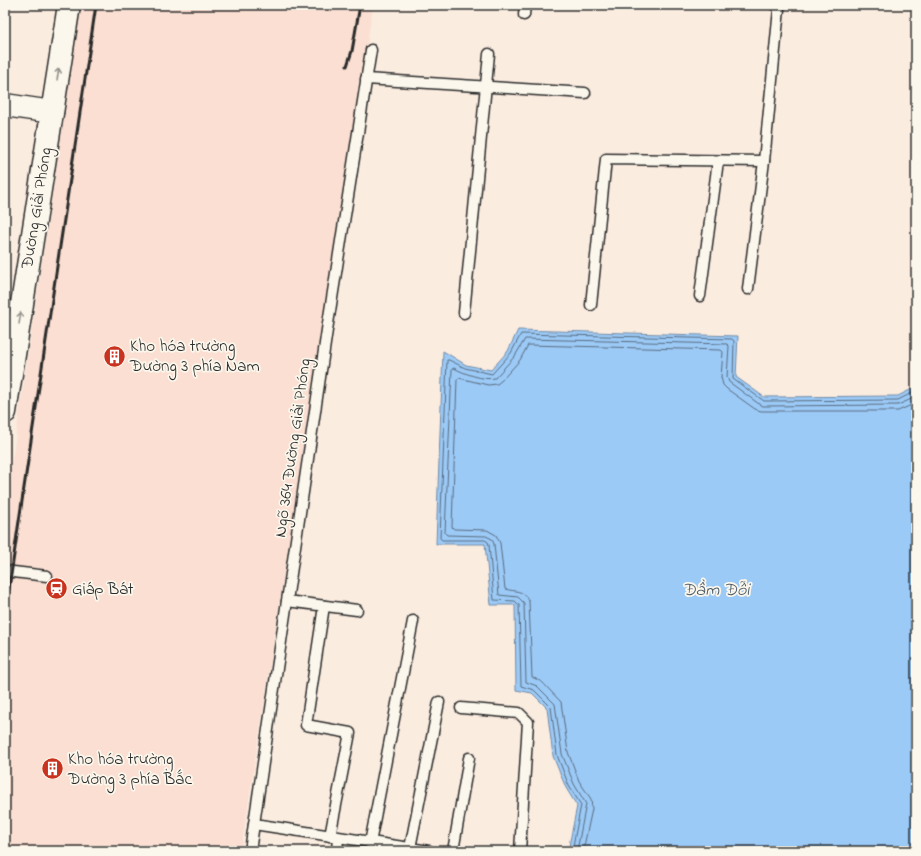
<svg xmlns="http://www.w3.org/2000/svg" width="921" height="856" font-family="'Indie Flower',sans-serif">
	<style>
		.built { fill: #fadfd2 }
		.water { fill: #9ccaf7; stroke: #6f8aa5 }
		.lines { fill: none; stroke-linecap: round; stroke-linejoin: round }
		.shore { stroke: #586b7d; stroke-width: 1 }
		.service-casing { stroke: #2b2b2b; stroke-width: 13 }
		.secondary-casing { stroke: #2b2b2b; stroke-width: 25 }
		.primary-casing { stroke: #2b2b2b; stroke-width: 25 }
		.service { stroke: #fbf7ec; stroke-width: 10 }
		.secondary { stroke: #fbf7ec; stroke-width: 22 }
		.primary { stroke: #fbf7ec; stroke-width: 22 }
		.rail { stroke: #2b2b2b; stroke-width: 3 }
		.oneway { stroke: #93918c }
		.labels { text-anchor: middle; dominant-baseline: central; stroke-width: 3.5; stroke-linejoin: round; paint-order: stroke }
		.street-label { font-size: 17px; fill: #2b2b2b; stroke: #fbf7ec }
		.poi-label { font-size: 17px; fill: #2b2b2b; stroke: #fbf7ec; text-anchor: start }
		.water-label { font-size: 18px; font-style: italic; fill: #4d5b68; stroke: #fbf7ec }
	</style>
	<rect width="100%" height="100%" fill="#fbece0"/>
	<filter id="ink" filterUnits="userSpaceOnUse"><feTurbulence type="fractalNoise" baseFrequency=".025" numOctaves="2"/><feDisplacementMap in="SourceGraphic" scale="8" xChannelSelector="R" yChannelSelector="G"/><feConvolveMatrix kernelMatrix="1 2 1 2 8 2 1 2 1" color-interpolation-filters="sRGB"/></filter>
	<g filter="url(#ink)">
		<!-- built -->
		<path class="built" d="M 81,5 L 373,5 L 241,851 L 5,851 L 5,507 Z"/>
		<!-- water -->
		<path class="water" d="M 518,330 L 738,336 L 736,377 L 764,397 L 898,396 L 916,387 L 916,851 L 568,851 L 577,806 L 566,788 L 553,756 L 547,708 L 532,693 L 516,690 L 515,605 L 491,605 L 485,544 L 436,544 L 443,351 L 466,365 L 491,370 L 508,351 Z"/>
		<g class="lines">
			<!-- shore -->
			<g class="shore">
				<path d="M 572,851 L 581,805 L 569,786 L 557,755 L 551,707 L 534,690 L 521,686 L 519,605 L 515,601 L 494,600 L 489,545 L 488,542 L 485,540 L 442,540 L 440,538 L 447,360 L 449,360 L 465,368 L 492,374 L 511,353 L 521,334 L 732,339 L 734,341 L 733,379 L 764,401 L 898,400 L 916,391"/>
				<path d="M 577,851 L 586,804 L 574,784 L 562,754 L 555,704 L 537,686 L 526,682 L 524,603 L 518,597 L 499,595 L 494,544 L 492,539 L 486,536 L 447,535 L 445,533 L 452,369 L 454,368 C 463,373 484,381 495,378 L 515,356 L 525,339 L 727,344 L 729,346 L 727,377 L 729,382 L 759,404 L 763,406 L 898,405 L 916,397"/>
				<path d="M 583,851 L 592,809 L 591,799 L 579,781 L 568,752 L 561,702 L 542,682 L 532,677 L 529,601 C 523,589 515,592 505,589 L 500,543 L 496,535 L 487,530 L 454,529 L 452,527 L 457,379 L 459,378 L 488,385 L 497,384 L 502,380 L 520,360 L 528,345 L 721,350 L 723,352 L 721,377 L 723,385 L 727,389 L 755,409 L 761,411 L 898,411 L 916,403"/>
			</g>
			<defs>
				<g id="service">
					<path d="M 524,15 L 525,5"/>
					<path d="M 366,79 L 585,93"/>
					<path d="M 748,289 L 764,161"/>
					<path d="M 700,296 L 718,161"/>
					<path d="M 591,305 L 606,159 L 764,161 L 779,9 L 775,5"/>
					<path d="M 464,313 L 489,54"/>
					<path d="M 5,571 L 47,576"/>
					<path d="M 287,601 L 357,610"/>
					<path d="M 324,606 L 306,725 L 350,733 L 330,836"/>
					<path d="M 461,708 L 519,713 L 528,722 L 520,851"/>
					<path d="M 254,824 L 429,851"/>
					<path d="M 370,843 L 413,621"/>
					<path d="M 410,848 L 439,702"/>
					<path d="M 250,851 L 327,330 L 371,50"/>
					<path d="M 337,851 L 338,838"/>
					<path d="M 453,851 L 469,758"/>
				</g>
				<path id="secondary" d="M 5,105 L 52,112"/>
				<path id="primary" d="M 5,412 L 69,5"/>
			</defs>
			<!-- service casing -->
			<use href="#service" class="service-casing"/>
			<!-- secondary casing -->
			<use href="#secondary" class="secondary-casing"/>
			<!-- primary casing -->
			<use href="#primary" class="primary-casing"/>
			<!-- service -->
			<use href="#service" class="service"/>
			<!-- secondary -->
			<use href="#secondary" class="secondary"/>
			<!-- primary -->
			<use href="#primary" class="primary"/>
			<!-- rail -->
			<g class="rail">
				<path d="M 347,66 L 352,51 L 360,5"/>
				<path d="M 5,615 L 96,5"/>
			</g>
		</g>
		<!-- one-way arrows -->
		<defs><path id="oneway-shaft" d="M-6 0H5M1.5-3L5.5 0L1.5 3" fill="none" stroke-width="1.6" stroke-linecap="round" stroke-linejoin="round"/></defs>
		<g class="oneway">
			<use href="#oneway-shaft" transform="translate(58 74) rotate(-81)"/>
			<use href="#oneway-shaft" transform="translate(20 318) rotate(-81)"/>
		</g>
	</g>
	<!-- icons -->
	<defs>
		<symbol id="building-disc" viewBox="-11 -11 22 22"><circle r="9.5" fill="#c8321e" stroke="#fbf7ec"/><path d="M-4-6H4V6H1V3H-1V6H-4ZM-2.5-4.3h1.7v1.8h-1.7ZM.8-4.3h1.7v1.8H.8ZM-2.5-1h1.7V.8h-1.7ZM.8-1h1.7V.8H.8Z" fill="#fff"/></symbol>
		<symbol id="station-disc" viewBox="-11 -11 22 22"><circle r="9.5" fill="#c8321e" stroke="#fbf7ec"/><path d="M-3-6H3Q5-6 5-4V2Q5 4 3 4L4.5 6H3L1.5 4h-3L-3 6H-4.5L-3 4Q-5 4-5 2V-4Q-5-6-3-6ZM-3.5-4v3h7v-3ZM-3.5 1v1.5H-2V1ZM2 1v1.5H3.5V1Z" fill="#fff"/></symbol>
	</defs>
	<g fill-rule="evenodd">
		<use href="#building-disc" x="102" y="344" width="25" height="25"/>
		<use href="#station-disc" x="44" y="576" width="25" height="25"/>
		<use href="#building-disc" x="40" y="756" width="25" height="25"/>
	</g>
	<g class="labels">
		<!-- street labels -->
		<g class="street-label">
			<text transform="translate(37 208) rotate(-81)">Đường Giải Phóng</text>
			<text transform="translate(293 448) rotate(-82)">Ngõ 364 Đường Giải Phóng</text>
		</g>
		<!-- poi labels -->
		<g class="poi-label">
			<text x="130" y="346">Kho hóa trường<tspan x="130" dy="20">Đường 3 phía Nam</tspan></text>
			<text x="72" y="589">Giáp Bát</text>
			<text x="68" y="759">Kho hóa trường<tspan x="68" dy="20">Đường 3 phía Bắc</tspan></text>
		</g>
		<!-- water labels -->
		<g class="water-label">
			<text x="716" y="591">Đầm Đỗi</text>
		</g>
	</g>
	<!-- margin -->
	<rect width="921" height="856" fill="none" stroke="#fbf7ec" stroke-width="20"/>
	<rect x="10" y="10" width="901" height="836" fill="none" stroke="#2b2b2b" stroke-width="1.5" filter="url(#ink)"/>
</svg>
